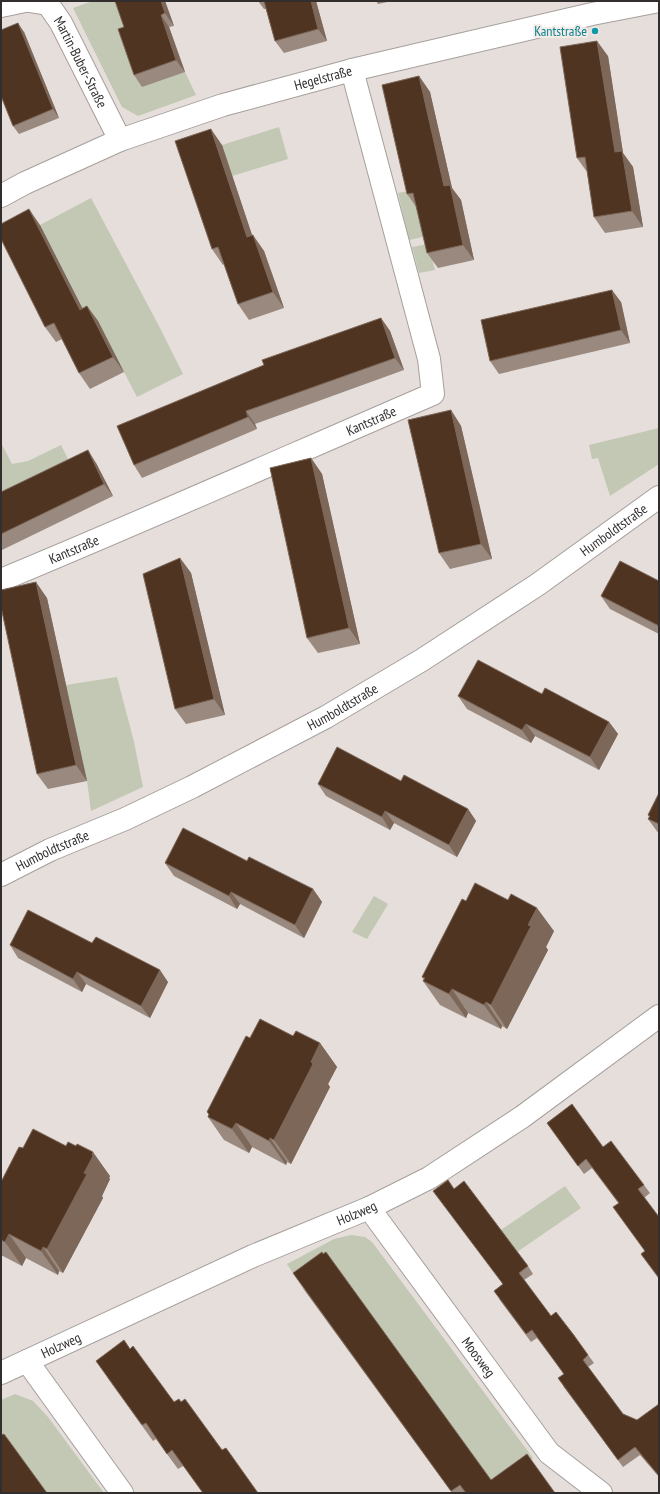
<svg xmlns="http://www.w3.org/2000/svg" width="660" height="1494" font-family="'PT Sans Narrow',sans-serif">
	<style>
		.green { fill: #c2c8b3 }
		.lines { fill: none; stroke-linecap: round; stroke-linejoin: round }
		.street-casing { stroke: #a69f9b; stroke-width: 24 }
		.street { stroke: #fff; stroke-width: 22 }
		.wall { fill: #9a897e }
		.shaded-wall { fill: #7c6759 }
		.building { fill: #4f3422; stroke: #7c6759 }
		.culture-dot { fill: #0f9aa8; stroke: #f3ebe7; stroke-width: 1.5 }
		.labels { text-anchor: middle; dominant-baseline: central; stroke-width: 4; stroke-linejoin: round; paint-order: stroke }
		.culture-label { font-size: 14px; fill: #0d838f; stroke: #f3ebe7; text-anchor: end }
		.street-label { font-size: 14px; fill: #312e2d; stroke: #f3ebe7 }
	</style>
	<rect width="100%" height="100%" fill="#e5deda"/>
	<!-- green -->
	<g class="green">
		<path d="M 93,1 L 119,1 L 185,72 L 196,95 L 138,116 L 122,107 L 73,8 Z"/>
		<path d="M 279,127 L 288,159 L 232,176 L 222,145 Z"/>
		<path d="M 413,190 L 427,236 L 409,240 L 398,193 Z"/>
		<path d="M 91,198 L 160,328 L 183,374 L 137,397 L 98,322 L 91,325 L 40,225 Z"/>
		<path d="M 428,244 L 435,270 L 419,273 L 412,247 Z"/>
		<path d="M 659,428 L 659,464 L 610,496 L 598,458 L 592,459 L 589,445 Z"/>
		<path d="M 1,443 L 12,464 L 28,461 L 61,445 L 75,473 L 1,509 Z"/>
		<path d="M 117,677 L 134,742 L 143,787 L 91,811 L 87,781 L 66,685 Z"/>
		<path d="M 374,896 L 388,904 L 367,939 L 352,932 Z"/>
		<path d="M 565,1186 L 581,1208 L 517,1252 L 501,1230 Z"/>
		<path d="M 351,1235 L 365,1237 L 372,1242 L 533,1458 L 514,1472 L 489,1484 L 302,1287 L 287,1264 L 334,1239 Z"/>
		<path d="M 15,1394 L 33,1401 L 48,1417 L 104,1493 L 46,1493 L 1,1453 L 1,1400 Z"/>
	</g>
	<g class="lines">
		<defs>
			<g id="street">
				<path id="s1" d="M 29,1 L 48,4 L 61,23 L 120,140"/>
				<path d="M 1,6 L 25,1"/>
				<path id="s2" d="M 1,196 L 25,183 L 120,140 L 223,105 L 352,70 L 592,14 L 659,1"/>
				<path id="s3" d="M 1,580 C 146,520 289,456 433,394 L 429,359 L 352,70"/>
				<path id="s4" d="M 1,875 L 50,850 L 125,819 L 192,787 L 326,717 L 422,660 L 537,585 L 659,497"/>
				<path id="s5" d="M 369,1208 L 549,1453 L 601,1493"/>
				<path d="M 27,1361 L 122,1493"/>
				<path id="s6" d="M 1,1373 L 253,1256 L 369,1208 L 429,1178 L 522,1117 L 659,1016"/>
			</g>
		</defs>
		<!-- street casing -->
		<use href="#street" class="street-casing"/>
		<!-- street -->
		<use href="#street" class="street"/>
	</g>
	<!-- wall -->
	<g class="wall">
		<path d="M 165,1 L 174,26 L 169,27 L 185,72 L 142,87 L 134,75 L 124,27 Z"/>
		<path d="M 258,1 L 316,1 L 327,41 L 284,53 L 275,41 L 266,9 L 264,9 Z"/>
		<path d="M 376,1 L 392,1 L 378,4 Z"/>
		<path d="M 24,32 L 59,118 L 19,134 L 13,126 Z"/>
		<path d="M 608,56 L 623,153 L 633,167 L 643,227 L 605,233 L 594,217 L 587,172 L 577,158 Z"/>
		<path d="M 419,76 L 430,92 L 452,188 L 461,200 L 474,260 L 438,268 L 427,253 L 417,208 L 407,194 Z"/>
		<path d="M 222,145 L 252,235 L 264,251 L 284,308 L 249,320 L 238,304 L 224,264 L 223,265 L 212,249 Z"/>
		<path d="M 40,225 L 82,308 L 87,306 L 98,321 L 124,372 L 90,389 L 79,373 L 62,339 L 56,342 L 45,327 Z"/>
		<path d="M 621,302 L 630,343 L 499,374 L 490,361 Z"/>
		<path d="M 381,318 L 390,331 L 404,370 L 255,424 L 257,429 L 142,478 L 134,465 Z"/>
		<path d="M 451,410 L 461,426 L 492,559 L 450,569 L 439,553 Z"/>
		<path d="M 311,458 L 322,474 L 360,644 L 318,653 L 307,638 Z"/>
		<path d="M 96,463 L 113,496 L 2,550 L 1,549 L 1,492 Z"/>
		<path d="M 180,558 L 191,573 L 225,715 L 186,724 L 175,709 Z"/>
		<path d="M 659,581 L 659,634 L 610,609 L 601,596 Z"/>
		<path d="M 47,598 L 87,781 L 48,789 L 37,774 Z"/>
		<path d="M 542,694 L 609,722 L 618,734 L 599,770 L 535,736 L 531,743 L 467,709 L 458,696 Z"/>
		<path d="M 401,781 L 468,809 L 476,821 L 457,857 L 394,823 L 390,830 L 326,796 L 318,784 Z"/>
		<path d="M 659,793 L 659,834 L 648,819 L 649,817 L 648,815 Z"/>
		<path d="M 247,861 L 313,889 L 322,902 L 304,938 L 240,904 L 237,909 L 174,876 L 165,863 Z"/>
		<path d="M 466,901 L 554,931 L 546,947 L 548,950 L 507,1029 L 502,1026 L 501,1029 L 468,1013 L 466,1018 L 440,1005 L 423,981 L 424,980 L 422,977 Z"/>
		<path d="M 92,943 L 168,982 L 150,1018 L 86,984 L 82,992 L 18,958 L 10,945 Z"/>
		<path d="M 293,1036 L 320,1043 L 337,1067 L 328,1084 L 330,1087 L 291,1164 L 287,1162 L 286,1165 L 252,1147 L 249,1153 L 224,1140 L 208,1117 L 209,1115 L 207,1112 L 250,1038 Z"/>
		<path d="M 547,1123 L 603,1147 L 644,1185 L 650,1193 L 644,1198 L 659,1217 L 659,1279 L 641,1254 L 645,1251 L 619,1204 L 592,1168 L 584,1174 Z"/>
		<path d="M 23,1148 L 110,1176 L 109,1178 L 110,1179 L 102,1196 L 103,1198 L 63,1273 L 59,1271 L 58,1275 L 26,1258 L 22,1266 L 1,1255 L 1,1182 Z"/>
		<path d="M 454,1189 L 528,1266 L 533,1274 L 524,1280 L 551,1316 L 573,1334 L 594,1363 L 588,1367 L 623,1414 L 637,1420 L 659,1404 L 659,1477 L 640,1455 L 623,1467 L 563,1386 L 564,1374 L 553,1359 L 537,1338 L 531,1342 L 499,1299 L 503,1285 Z"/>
		<path d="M 302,1287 L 491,1480 L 555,1493 L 452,1493 Z"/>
		<path d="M 130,1349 L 174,1402 L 181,1402 L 258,1493 L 183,1466 L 178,1469 L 156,1439 L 153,1441 L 107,1377 Z"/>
	</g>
	<!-- shaded-wall -->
	<g class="shaded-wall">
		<path d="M 161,1 L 165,1 L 174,26 L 165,13 Z"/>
		<path d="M 311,1 L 316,1 L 327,41 L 318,29 Z"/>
		<path d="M 161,15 L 169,27 L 185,72 L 176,60 Z"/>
		<path d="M 18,23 L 24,32 L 59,118 L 53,109 Z"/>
		<path d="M 597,41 L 608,56 L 623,153 L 633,167 L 643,227 L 632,211 L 615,152 Z"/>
		<path d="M 419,76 L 430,92 L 452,188 L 461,200 L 474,260 L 463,245 L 444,186 Z"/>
		<path d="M 211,129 L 222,145 L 258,253 L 247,237 Z"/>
		<path d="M 29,209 L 40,225 L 91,325 L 80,310 Z"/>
		<path d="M 253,235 L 264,251 L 284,308 L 273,292 Z"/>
		<path d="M 612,290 L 621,302 L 630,343 L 621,330 Z"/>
		<path d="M 87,306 L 98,321 L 124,372 L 113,357 Z"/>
		<path d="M 381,318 L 390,331 L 404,370 L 395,358 Z"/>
		<path d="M 451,410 L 461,426 L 492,559 L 481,544 Z"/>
		<path d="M 246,411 L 255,424 L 257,429 L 248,417 Z"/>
		<path d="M 88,450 L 96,463 L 113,496 L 104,484 Z"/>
		<path d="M 311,458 L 322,474 L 360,644 L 349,628 Z"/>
		<path d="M 180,558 L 191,573 L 225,715 L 214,699 Z"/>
		<path d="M 36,582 L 47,598 L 87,781 L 76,765 Z"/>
		<path d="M 609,722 L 618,734 L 599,770 L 590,757 Z"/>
		<path d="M 526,724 L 535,736 L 531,743 L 522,730 Z"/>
		<path d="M 468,809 L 476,821 L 457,857 L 449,845 Z"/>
		<path d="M 385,811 L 394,823 L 390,830 L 382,817 Z"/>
		<path d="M 313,889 L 322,902 L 304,938 L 295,925 Z"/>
		<path d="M 231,892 L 240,904 L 237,909 L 229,896 Z"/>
		<path d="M 537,908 L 554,931 L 546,947 L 548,950 L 507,1029 L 491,1005 L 528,925 Z"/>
		<path d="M 160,970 L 168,982 L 150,1018 L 141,1006 Z"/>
		<path d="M 77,972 L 86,984 L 82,992 L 73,979 Z"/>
		<path d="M 452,989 L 468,1013 L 466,1018 L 449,994 Z"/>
		<path d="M 486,1002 L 502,1026 L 501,1029 L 484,1005 Z"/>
		<path d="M 320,1043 L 337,1067 L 328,1084 L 330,1087 L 291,1164 L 274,1140 L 311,1062 Z"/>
		<path d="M 236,1123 L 252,1147 L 249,1153 L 232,1129 Z"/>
		<path d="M 270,1138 L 287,1162 L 286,1165 L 269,1141 Z"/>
		<path d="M 93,1152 L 110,1176 L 109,1178 L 110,1179 L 102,1196 L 103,1198 L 63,1273 L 47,1249 Z"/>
		<path d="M 9,1234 L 26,1258 L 22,1266 L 5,1242 Z"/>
		<path d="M 43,1247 L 59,1271 L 58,1275 L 41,1251 Z"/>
	</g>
	<!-- building -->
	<g class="building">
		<path d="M 115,1 L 161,1 L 165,13 L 161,15 L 176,60 L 134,75 L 118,29 L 124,27 Z"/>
		<path d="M 264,1 L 311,1 L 318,29 L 275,41 Z"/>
		<path d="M 18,23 L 53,109 L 13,126 L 1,96 L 1,30 Z"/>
		<path d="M 597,41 L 615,152 L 622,151 L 632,211 L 594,217 L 585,157 L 577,158 L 560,47 Z"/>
		<path d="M 419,76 L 444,186 L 450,185 L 463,245 L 427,253 L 413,193 L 407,194 L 382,85 Z"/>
		<path d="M 211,129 L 247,237 L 253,235 L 273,292 L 238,304 L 218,247 L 212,249 L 175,141 Z"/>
		<path d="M 29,209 L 80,310 L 87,306 L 113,357 L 79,373 L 54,323 L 45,327 L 1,239 L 1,224 Z"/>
		<path d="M 612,290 L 621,330 L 490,361 L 481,320 Z"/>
		<path d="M 381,318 L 395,358 L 246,411 L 248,417 L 134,465 L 117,426 L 264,365 L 262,360 Z"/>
		<path d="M 451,410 L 481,544 L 439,553 L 408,420 Z"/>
		<path d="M 88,450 L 104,484 L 1,534 L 1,492 Z"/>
		<path d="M 311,458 L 349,628 L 307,638 L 270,468 Z"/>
		<path d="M 180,558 L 214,699 L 175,709 L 143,574 Z"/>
		<path d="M 620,561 L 659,581 L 659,626 L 601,596 Z"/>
		<path d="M 36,582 L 76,765 L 37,774 L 1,607 L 1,590 Z"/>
		<path d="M 478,660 L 542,694 L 545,688 L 609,722 L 590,757 L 526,724 L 522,730 L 458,696 Z"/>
		<path d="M 337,747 L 401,781 L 404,775 L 468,809 L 449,845 L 385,811 L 382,817 L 318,784 Z"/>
		<path d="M 659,793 L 659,824 L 648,819 L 650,816 L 648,815 Z"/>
		<path d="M 183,828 L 247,861 L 249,857 L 313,889 L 295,925 L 231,892 L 229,896 L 165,863 Z"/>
		<path d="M 475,883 L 508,900 L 511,894 L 537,908 L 528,925 L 531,926 L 491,1005 L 486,1002 L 484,1005 L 452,989 L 449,994 L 423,981 L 425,978 L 422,977 L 462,899 L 466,901 Z"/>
		<path d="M 28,910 L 92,943 L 96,937 L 160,970 L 141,1006 L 77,972 L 73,979 L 10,945 Z"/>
		<path d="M 260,1019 L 293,1036 L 296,1031 L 320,1043 L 311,1062 L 313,1064 L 274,1140 L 270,1138 L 269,1141 L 236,1123 L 232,1129 L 208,1117 L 209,1114 L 207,1112 L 246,1036 L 250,1038 Z"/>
		<path d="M 572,1104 L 603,1147 L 611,1141 L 644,1185 L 638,1189 L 659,1217 L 659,1278 L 641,1254 L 645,1251 L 613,1207 L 619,1203 L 586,1159 L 578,1166 L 547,1123 Z"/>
		<path d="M 33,1129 L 66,1146 L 68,1142 L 76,1146 L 77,1144 L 93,1152 L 92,1155 L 93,1156 L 84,1173 L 87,1174 L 47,1249 L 43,1247 L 41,1251 L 9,1234 L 5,1242 L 1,1240 L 1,1182 L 19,1147 L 23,1148 Z"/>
		<path d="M 448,1180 L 454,1189 L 464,1181 L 528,1266 L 519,1273 L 551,1316 L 556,1312 L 573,1334 L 588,1355 L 583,1360 L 623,1414 L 637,1420 L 659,1404 L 659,1476 L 635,1447 L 618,1460 L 558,1378 L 564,1374 L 532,1330 L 526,1334 L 494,1291 L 503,1284 L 433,1191 Z"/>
		<path d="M 322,1252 L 323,1254 L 326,1252 L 491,1480 L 527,1454 L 555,1493 L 466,1493 L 460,1485 L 451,1491 L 293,1273 Z"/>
		<path d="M 124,1340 L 130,1349 L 133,1346 L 174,1402 L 179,1399 L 181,1402 L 185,1399 L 222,1450 L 226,1448 L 258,1493 L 203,1493 L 172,1450 L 167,1454 L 146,1423 L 142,1425 L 96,1361 Z"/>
		<path d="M 4,1434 L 47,1493 L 1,1493 L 1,1435 Z"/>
	</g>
	<!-- markers -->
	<circle class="culture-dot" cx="595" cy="31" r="4"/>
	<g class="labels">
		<!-- culture labels -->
		<g class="culture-label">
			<text x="587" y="31">Kantstraße</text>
		</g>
		<!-- street labels -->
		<g class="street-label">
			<text stroke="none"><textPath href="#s1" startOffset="86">Martin-Buber-Straße</textPath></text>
			<text stroke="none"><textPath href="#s2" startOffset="344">Hegelstraße</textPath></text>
			<text stroke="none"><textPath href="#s3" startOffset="403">Kantstraße</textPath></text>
			<text stroke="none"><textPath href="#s4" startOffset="705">Humboldtstraße</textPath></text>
			<text stroke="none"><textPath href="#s3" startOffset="79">Kantstraße</textPath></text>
			<text stroke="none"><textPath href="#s4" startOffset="381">Humboldtstraße</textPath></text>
			<text stroke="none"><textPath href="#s4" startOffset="57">Humboldtstraße</textPath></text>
			<text stroke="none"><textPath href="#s6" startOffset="390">Holzweg</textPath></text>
			<text stroke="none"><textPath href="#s6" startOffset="66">Holzweg</textPath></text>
			<text stroke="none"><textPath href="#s5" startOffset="185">Moosweg</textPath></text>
		</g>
	</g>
	<!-- border -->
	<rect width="660" height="1494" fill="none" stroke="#312e2d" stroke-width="4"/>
</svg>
